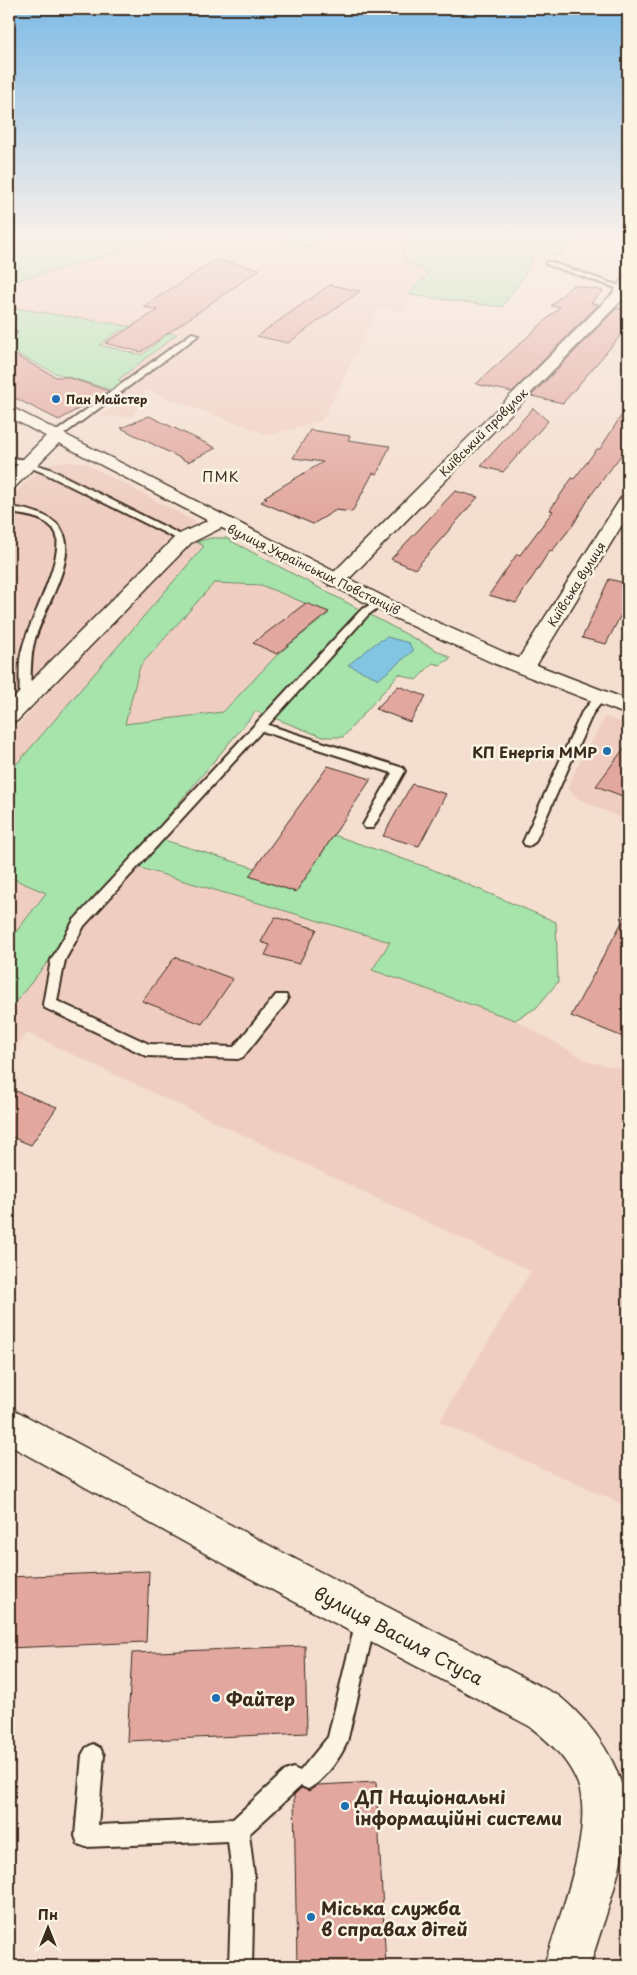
<svg xmlns="http://www.w3.org/2000/svg" width="637" height="1975" font-family="'Playpen Sans',sans-serif">
	<style>
		.built { fill: #efcec1 }
		.green { fill: #a6e4ab; stroke: #708764; fill-rule: evenodd }
		.water { fill: #81c5e2; stroke: #658794 }
		.building { fill: #e2a89f; stroke: #3b2a1e }
		.lines { fill: none; stroke-linecap: round; stroke-linejoin: round }
		.service-casing { stroke: #3b2a1e; stroke-width: 4 }
		.minor-casing { stroke: #3b2a1e; stroke-width: 3 }
		.tertiary-casing { stroke: #3b2a1e; stroke-width: 3 }
		.service { fill: #fcf5e5; fill-rule: evenodd }
		.minor { fill: #fcf5e5; fill-rule: evenodd }
		.tertiary { fill: #fcf5e5; fill-rule: evenodd }
		.poi-dot { fill: #1f6fb2; stroke: #fcf5e5; stroke-width: 2 }
		.labels { text-anchor: middle; dominant-baseline: central; stroke-width: 5; stroke-linejoin: round; paint-order: stroke }
		.far-poi-label { font-size: 12px; font-weight: bold; fill: #3b2a1e; stroke: #fcf5e5; text-anchor: start }
		.far-street-label { font-size: 12px; fill: #3b2a1e; stroke: #fcf5e5 }
		.far-neighbourhood-label { font-size: 14px; letter-spacing: 1px; fill: #3b2a1e; stroke: #fcf5e5 }
		.poi-label { font-size: 15px; font-weight: bold; fill: #3b2a1e; stroke: #fcf5e5; text-anchor: end }
		.near-street-label { font-size: 18px; fill: #3b2a1e; stroke: #fcf5e5 }
		.near-poi-label { font-size: 18px; font-weight: bold; fill: #3b2a1e; stroke: #fcf5e5; text-anchor: start }
	</style>
	<rect width="100%" height="100%" fill="#f4ded0"/>
	<filter id="ink" filterUnits="userSpaceOnUse"><feTurbulence type="fractalNoise" baseFrequency=".02" numOctaves="2"/><feDisplacementMap in="SourceGraphic" scale="10" xChannelSelector="R" yChannelSelector="G"/><feConvolveMatrix kernelMatrix="1 2 1 2 8 2 1 2 1" color-interpolation-filters="sRGB"/></filter>
	<g filter="url(#ink)">
		<!-- built -->
		<g class="built">
			<path d="M 177,237 L 263,237 L 281,241 L 288,250 L 313,248 L 335,237 L 411,237 L 403,250 L 429,274 L 415,286 L 403,311 L 379,308 L 322,421 L 269,435 L 146,390 L 133,417 L 100,417 L 125,399 L 116,395 L 130,385 L 117,380 L 177,334 L 9,307 L 9,279 L 13,281 Z"/>
			<path d="M 121,330 L 159,340 L 142,355 L 99,345 Z"/>
			<path d="M 54,462 L 83,462 L 198,523 L 179,532 L 158,552 L 9,709 L 9,499 L 30,478 Z"/>
			<path d="M 196,542 L 205,546 L 9,773 L 9,735 L 181,547 Z"/>
			<path d="M 214,583 L 261,585 L 329,612 L 278,654 L 223,712 L 125,724 L 140,666 Z"/>
			<path d="M 605,717 L 628,724 L 628,821 L 579,799 L 568,788 L 574,773 Z"/>
			<path d="M 127,864 L 391,942 L 373,970 L 515,1020 L 590,1062 L 628,1070 L 628,1507 L 439,1422 L 531,1271 L 27,1033 L 9,1056 L 9,1010 Z"/>
			<path d="M 9,877 L 46,893 L 9,941 Z"/>
		</g>
		<!-- green -->
		<g class="green">
			<path d="M 9,237 L 177,237 L 13,281 L 9,279 Z"/>
			<path d="M 300,237 L 335,237 L 313,248 L 288,250 L 281,241 Z"/>
			<path d="M 411,237 L 584,237 L 558,257 L 544,253 L 532,258 L 525,274 L 502,307 L 410,295 L 415,286 L 429,274 L 406,262 L 403,250 Z"/>
			<path d="M 9,307 L 177,334 L 118,380 L 124,383 L 112,390 L 55,373 L 9,350 ZM 121,330 L 158,340 L 159,341 L 142,355 L 99,345 Z"/>
			<path d="M 211,538 L 226,538 L 233,542 L 451,658 L 440,665 L 433,663 L 416,680 L 399,674 L 343,737 L 323,737 L 256,711 L 151,836 L 255,868 L 250,876 L 296,892 L 334,835 L 429,868 L 556,922 L 558,982 L 536,1008 L 515,1020 L 372,970 L 390,942 L 127,864 L 9,1010 L 9,941 L 46,893 L 9,877 L 9,773 L 204,546 L 196,542 ZM 214,583 L 261,585 L 329,613 L 278,654 L 223,712 L 125,724 L 140,666 Z"/>
		</g>
		<!-- water -->
		<path class="water" d="M 387,637 L 409,643 L 413,651 L 379,679 L 348,665 L 376,643 Z"/>
		<!-- building -->
		<g class="building">
			<path d="M 215,260 L 260,269 L 141,352 L 105,343 L 158,310 L 143,307 Z"/>
			<path d="M 330,285 L 360,291 L 288,343 L 257,336 Z"/>
			<path d="M 573,285 L 603,291 L 591,303 L 599,304 L 512,392 L 476,384 L 560,307 L 551,306 Z"/>
			<path d="M 617,308 L 628,310 L 628,327 L 563,403 L 531,396 Z"/>
			<path d="M 9,352 L 56,377 L 67,377 L 109,391 L 59,420 L 9,395 Z"/>
			<path d="M 628,405 L 628,446 L 591,495 L 573,525 L 552,551 L 550,550 L 516,603 L 489,595 L 517,554 L 520,555 L 553,511 L 550,510 L 572,478 L 574,479 L 597,449 L 600,449 Z"/>
			<path d="M 533,408 L 548,421 L 503,472 L 481,466 Z"/>
			<path d="M 149,416 L 216,448 L 188,462 L 121,428 Z"/>
			<path d="M 310,430 L 350,436 L 348,440 L 390,446 L 377,474 L 373,473 L 352,512 L 336,510 L 313,524 L 261,502 L 267,498 L 264,497 L 323,462 L 293,458 Z"/>
			<path d="M 455,491 L 478,497 L 415,569 L 391,559 Z"/>
			<path d="M 609,579 L 628,584 L 628,601 L 606,644 L 582,638 Z"/>
			<path d="M 306,603 L 329,612 L 277,654 L 253,643 Z"/>
			<path d="M 398,686 L 426,696 L 410,722 L 376,709 Z"/>
			<path d="M 628,743 L 628,798 L 596,786 Z"/>
			<path d="M 328,766 L 371,779 L 296,892 L 249,876 Z"/>
			<path d="M 412,784 L 446,794 L 419,846 L 383,836 Z"/>
			<path d="M 628,911 L 628,1039 L 571,1016 Z"/>
			<path d="M 275,917 L 317,929 L 299,964 L 265,955 L 270,945 L 261,942 Z"/>
			<path d="M 175,957 L 233,979 L 202,1024 L 142,1001 Z"/>
			<path d="M 16,1091 L 57,1107 L 31,1145 L 9,1136 L 9,1101 Z"/>
			<path d="M 149,1571 L 146,1642 L 9,1648 L 9,1577 Z"/>
			<path d="M 305,1646 L 307,1733 L 127,1741 L 132,1653 Z"/>
			<path d="M 376,1782 L 386,1966 L 297,1966 L 294,1795 L 301,1788 L 309,1791 L 318,1785 Z"/>
		</g>
		<g class="lines">
			<defs>
				<g id="service">
					<path d="M 546,262 L 550,262 L 628,289 L 622,290 L 546,264 Z"/>
					<path d="M 9,329 L 16,332 L 9,340 Z"/>
					<path d="M 192,333 L 199,335 L 60,437 L 54,437 L 54,433 Z"/>
					<path d="M 9,458 L 30,460 L 31,463 L 50,469 L 189,539 L 181,541 L 44,473 L 21,464 L 9,464 Z"/>
					<path d="M 9,507 C 106,518 55,581 35,639 C 29,659 32,678 29,699 L 24,702 L 19,699 C 21,681 17,663 23,646 C 30,621 65,556 56,533 C 48,517 24,515 9,513 Z"/>
					<path d="M 379,599 L 384,602 L 383,604 L 368,615 L 268,725 L 403,768 L 405,771 L 373,828 L 365,828 L 363,825 L 392,773 L 262,731 L 84,926 L 65,960 L 57,1001 L 149,1044 L 234,1047 L 276,995 L 286,995 L 288,999 L 286,1003 L 243,1057 L 238,1059 L 147,1056 L 45,1008 L 43,1004 L 51,960 L 74,920 L 360,611 Z"/>
					<path d="M 601,694 L 606,697 L 593,713 L 535,842 L 529,846 L 525,845 L 523,842 L 582,712 L 597,695 Z"/>
					<path d="M 366,1610 L 373,1613 L 376,1620 L 347,1742 C 341,1757 323,1782 308,1789 L 301,1786 L 249,1834 L 254,1874 L 252,1966 L 229,1966 L 232,1874 L 228,1841 L 86,1847 L 78,1844 L 75,1836 L 82,1755 L 86,1748 L 93,1744 L 100,1748 L 104,1755 L 98,1825 L 233,1819 L 285,1771 L 293,1768 L 300,1771 L 328,1737 L 356,1620 L 359,1613 Z"/>
				</g>
				<g id="minor">
					<path d="M 628,278 L 628,291 L 623,299 L 343,585 L 329,585 L 326,581 L 329,577 L 613,293 L 622,279 Z"/>
					<path d="M 57,430 L 63,431 L 65,435 L 63,439 L 15,487 L 9,488 L 9,473 L 51,431 Z"/>
					<path d="M 628,496 L 628,515 L 536,666 L 533,671 L 525,672 L 517,671 L 514,666 L 619,501 L 622,497 Z"/>
					<path d="M 218,516 L 225,518 L 227,522 L 225,526 L 191,543 L 17,721 L 9,723 L 9,703 L 177,535 Z"/>
					<path d="M 9,1407 L 274,1548 L 559,1696 C 593,1724 626,1769 626,1815 C 626,1866 604,1918 590,1966 L 544,1966 C 558,1919 595,1830 578,1784 C 569,1760 549,1741 529,1726 L 246,1576 L 9,1445 Z"/>
				</g>
				<path id="tertiary" d="M 9,406 L 410,610 L 508,654 L 628,700 L 628,715 L 493,663 L 395,618 L 9,417 Z"/>
			</defs>
			<!-- service casing -->
			<use href="#service" class="service-casing"/>
			<!-- minor casing -->
			<use href="#minor" class="minor-casing"/>
			<!-- tertiary casing -->
			<use href="#tertiary" class="tertiary-casing"/>
			<!-- service -->
			<use href="#service" class="service"/>
			<!-- minor -->
			<use href="#minor" class="minor"/>
			<!-- tertiary -->
			<use href="#tertiary" class="tertiary"/>
		</g>
	</g>
	<!-- sky -->
	<linearGradient id="sky" x2="0" y2="1"><stop stop-color="#7fbbe6"/><stop offset="0.46" stop-color="#faf0ea"/><stop offset="1" stop-color="#faf0ea" stop-opacity="0"/></linearGradient>
	<rect width="637" height="514" fill="url(#sky)"/>
	<!-- markers -->
	<g class="poi-dot">
		<circle cx="56" cy="399" r="5"/>
		<circle cx="607" cy="751" r="5"/>
		<circle cx="216" cy="1698" r="5"/>
		<circle cx="345" cy="1806" r="5"/>
		<circle cx="311" cy="1917" r="5"/>
	</g>
	<g class="labels">
		<!-- far-poi labels -->
		<g class="far-poi-label">
			<text x="66" y="399">Пан Майстер</text>
		</g>
		<!-- far-street labels -->
		<g class="far-street-label">
			<text transform="translate(483 432) rotate(-45)">Київський провулок</text>
			<text transform="translate(314 569) rotate(26)">вулиця Українських Повстанців</text>
			<text transform="translate(576 584) rotate(-58)">Київська вулиця</text>
		</g>
		<!-- far-neighbourhood labels -->
		<g class="far-neighbourhood-label">
			<text x="221" y="476">ПМК</text>
		</g>
		<!-- poi labels -->
		<g class="poi-label">
			<text x="597" y="751">КП Енергія ММР</text>
		</g>
		<!-- near-street labels -->
		<g class="near-street-label">
			<text transform="translate(399 1635) rotate(28)">вулиця Василя Стуса</text>
		</g>
		<!-- near-poi labels -->
		<g class="near-poi-label">
			<text x="226" y="1698">Файтер</text>
			<text x="355" y="1796">ДП Національні<tspan x="355" dy="21">інформаційні системи</tspan></text>
			<text x="321" y="1907">Міська служба<tspan x="321" dy="21">в справах дітей</tspan></text>
		</g>
	</g>
	<!-- margin -->
	<rect width="637" height="1975" fill="none" stroke="#fcf5e5" stroke-width="30"/>
	<rect x="15" y="15" width="607" height="1945" fill="none" stroke="#3b2a1e" stroke-width="2" filter="url(#ink)"/>
	<!-- north arrow -->
	<g transform="translate(48 1928)" stroke="#fcf5e5" stroke-width="4" paint-order="stroke">
	<path d="M0-4L9 19L0 12L-9 19Z" fill="#3b2a1e"/>
	<text y="-8" font-size="14" font-weight="bold" text-anchor="middle" fill="#3b2a1e">Пн</text>
	</g>
</svg>
